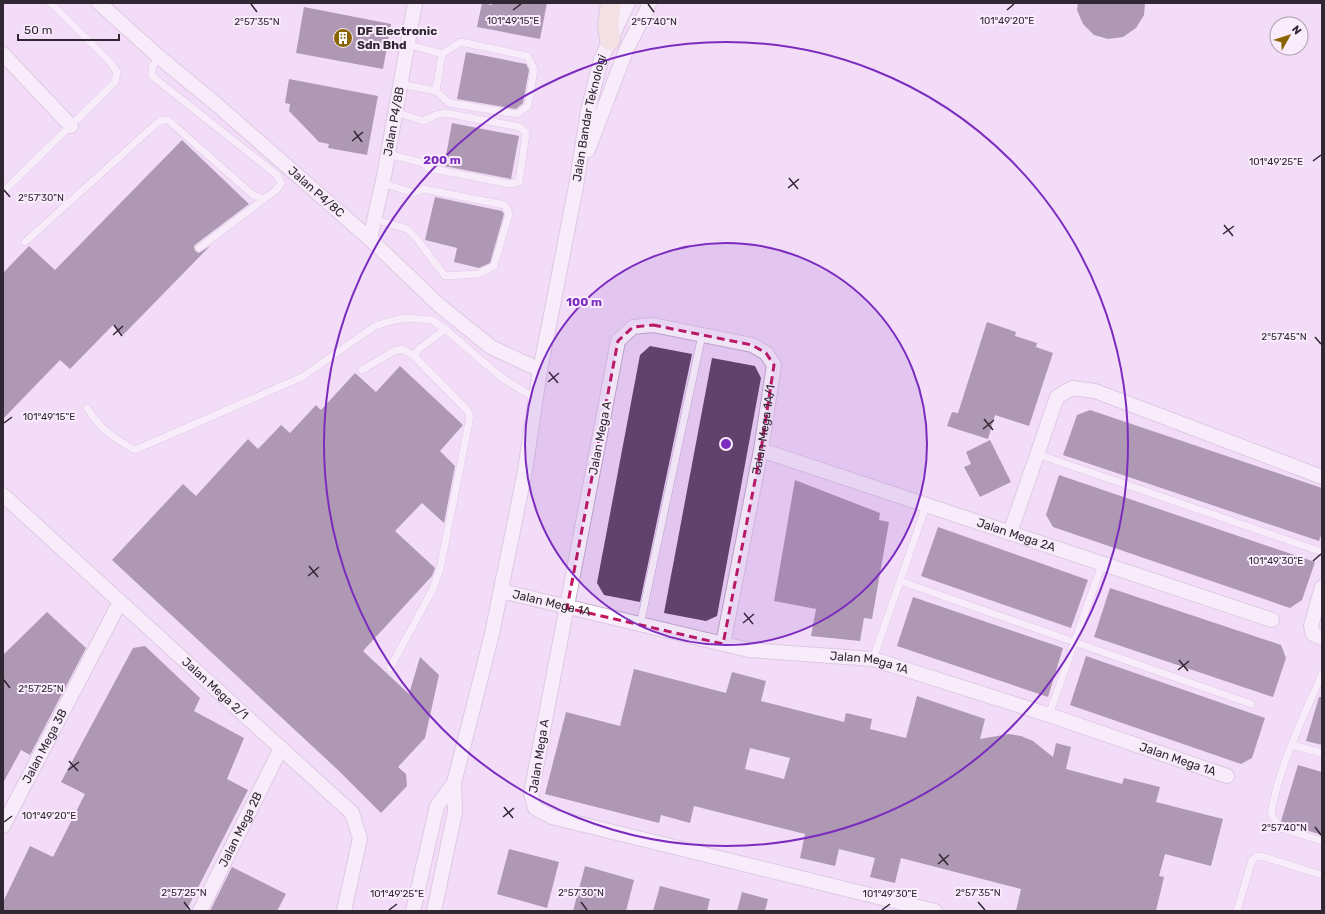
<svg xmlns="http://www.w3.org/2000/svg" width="1325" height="914" font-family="Rubik,sans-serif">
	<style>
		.building { fill: #5d4662; fill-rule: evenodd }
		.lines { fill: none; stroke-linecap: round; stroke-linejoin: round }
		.lane-casing { stroke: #c5b0ca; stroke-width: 8 }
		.street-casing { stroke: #c5b0ca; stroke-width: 16 }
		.secondary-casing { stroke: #c5b0ca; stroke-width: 22 }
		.lane { stroke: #fff; stroke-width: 7 }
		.street { stroke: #fff; stroke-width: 14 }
		.secondary { stroke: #f5e6c9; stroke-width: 20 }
		.marked { fill: none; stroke: #c2185b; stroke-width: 3; stroke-dasharray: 8 5; stroke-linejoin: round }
		.ticks { fill: none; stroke: #302732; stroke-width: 1.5 }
		.ring { fill: none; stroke: #7b2cbf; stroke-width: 2 }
		.labels { text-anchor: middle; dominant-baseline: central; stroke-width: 4; stroke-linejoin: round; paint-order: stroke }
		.poi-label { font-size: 12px; font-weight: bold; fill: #302732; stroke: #faecfd; text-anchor: start }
		.street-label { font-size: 12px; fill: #302732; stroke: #faecfd }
		.ticks-label { font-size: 10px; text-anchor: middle; fill: #302732; stroke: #faecfd; stroke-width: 4; stroke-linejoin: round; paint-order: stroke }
		.centre { fill: #7b2cbf; stroke: #faecfd; stroke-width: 2 }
		.ring-label { font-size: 12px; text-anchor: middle; font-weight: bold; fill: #7b2cbf; stroke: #faecfd; stroke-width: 4; stroke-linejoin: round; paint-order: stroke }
	</style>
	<rect width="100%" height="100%" fill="#f2dcf7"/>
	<!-- building -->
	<g class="building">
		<path d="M 482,3 L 492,5 L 492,3 L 547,3 L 540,39 L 477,27 Z"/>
		<path d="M 1078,3 L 1145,3 L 1144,15 L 1136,28 L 1123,37 L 1108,39 L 1094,35 L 1083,24 L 1077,10 Z"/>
		<path d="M 304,7 L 391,24 L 383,69 L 296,53 Z"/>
		<path d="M 466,52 L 526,64 L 529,70 L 523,103 L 516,109 L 457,99 Z"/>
		<path d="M 289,79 L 378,96 L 367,155 L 328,148 L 329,144 L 319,142 L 289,111 L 290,104 L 285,103 Z"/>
		<path d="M 452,123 L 519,136 L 511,179 L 444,166 Z"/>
		<path d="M 182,140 L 249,204 L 196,244 L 194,246 L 195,251 L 199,253 L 210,246 L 123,335 L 113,325 L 70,369 L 60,360 L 3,419 L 3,273 L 29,246 L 55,270 Z"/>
		<path d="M 435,197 L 502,211 L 504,214 L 490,263 L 479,268 L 454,262 L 457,248 L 425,240 Z"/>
		<path d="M 987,322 L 1016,332 L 1015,336 L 1037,343 L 1036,347 L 1053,353 L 1029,426 L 995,415 L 988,439 L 947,426 L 952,412 L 958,413 Z"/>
		<path d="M 650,346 L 692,354 L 640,602 L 604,595 L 597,583 L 640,355 Z"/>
		<path d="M 712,358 L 755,366 L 761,378 L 717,616 L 706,621 L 664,613 Z"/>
		<path d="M 400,366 L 463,425 L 440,451 L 455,466 L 444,523 L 422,503 L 395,531 L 435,568 L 432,576 L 363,651 L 409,694 L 420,657 L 439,675 L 425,738 L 398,767 L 406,774 L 407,786 L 381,813 L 338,770 L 112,560 L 183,484 L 196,496 L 248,439 L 258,449 L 281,425 L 290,433 L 316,405 L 321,410 L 355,373 L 376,392 Z"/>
		<path d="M 1090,410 L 1322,488 L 1322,533 L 1319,541 L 1063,455 L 1077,415 Z"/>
		<path d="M 990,440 L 1011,482 L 980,497 L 964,467 L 971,464 L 966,452 Z"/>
		<path d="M 1059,475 L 1315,562 L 1302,600 L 1290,608 L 1053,527 L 1046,515 Z"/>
		<path d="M 795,480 L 880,513 L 879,520 L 889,522 L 872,619 L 864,618 L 860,641 L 811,636 L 816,609 L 774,601 Z"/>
		<path d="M 938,527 L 1088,580 L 1071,628 L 921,576 Z"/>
		<path d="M 1110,588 L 1281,645 L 1286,658 L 1273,697 L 1094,637 Z"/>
		<path d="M 913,597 L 1063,648 L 1048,697 L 897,646 Z"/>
		<path d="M 47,612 L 86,648 L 30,755 L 21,750 L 3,783 L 3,655 Z"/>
		<path d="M 145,646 L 200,698 L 194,711 L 244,738 L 227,779 L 248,790 L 186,911 L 3,911 L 3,902 L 30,846 L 53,857 L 85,794 L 61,782 L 133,648 Z"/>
		<path d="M 1086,656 L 1265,718 L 1252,758 L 1241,764 L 1070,705 Z"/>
		<path d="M 634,669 L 726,693 L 732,672 L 766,681 L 761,701 L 844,722 L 846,713 L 872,719 L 870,729 L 906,738 L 917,696 L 985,719 L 980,739 L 1009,734 L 1021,736 L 1033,741 L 1053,757 L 1056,743 L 1071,747 L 1066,769 L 1122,784 L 1124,778 L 1160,787 L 1156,802 L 1223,819 L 1211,866 L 1165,854 L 1159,876 L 1164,877 L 1156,911 L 1016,911 L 1021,889 L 901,858 L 895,883 L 870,877 L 875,858 L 839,849 L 835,866 L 800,858 L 805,834 L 694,806 L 690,823 L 661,815 L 659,823 L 545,794 L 566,712 L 620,726 ZM 750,748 L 790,758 L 784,779 L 745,769 Z"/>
		<path d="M 1319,697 L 1322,697 L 1322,745 L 1306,741 Z"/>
		<path d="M 1298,765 L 1322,772 L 1322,835 L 1283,823 L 1281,821 Z"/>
		<path d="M 509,849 L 559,862 L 547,908 L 497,894 Z"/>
		<path d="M 585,866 L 634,880 L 626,911 L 573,911 Z"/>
		<path d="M 232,867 L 286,894 L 277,911 L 210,911 Z"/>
		<path d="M 660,886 L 710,899 L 707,911 L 653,911 Z"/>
		<path d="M 742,892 L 768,899 L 765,911 L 737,911 Z"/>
	</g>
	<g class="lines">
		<defs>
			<g id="lane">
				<path d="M 407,44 L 442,54 L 461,42 L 527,56 L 534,69 L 528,106 L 517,114 L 449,103 L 436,91 L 442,54"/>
				<path d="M 400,84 L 436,91"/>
				<path d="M 387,154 L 424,163 L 428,168 L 510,184 L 519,182 L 526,133 L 520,127 L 445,113 L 436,115 L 423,121 L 395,112"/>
				<path d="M 3,192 L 115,82 L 117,72 L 110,62 L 51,3"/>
				<path d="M 374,219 L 407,229 L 417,239 L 445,276 L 478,274 L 494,266 L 509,214 L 505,205 L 423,189 L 414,193 L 382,183"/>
				<path d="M 25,242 L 156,124 L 162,120 L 168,120 L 253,195 L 264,199 L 276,190 L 281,184 L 277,175 L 152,76 L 152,67 L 159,57"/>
				<path d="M 199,248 L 264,199"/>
				<path d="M 362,370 L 394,351 L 403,349 L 414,356"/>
				<path d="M 87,408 C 100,429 114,438 135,450 L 302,377 L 375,326 L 391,321 L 406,318 L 432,320 L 445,329 L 502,378 L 536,399"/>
				<path d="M 1037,454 L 1322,552"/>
				<path d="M 900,581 L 1251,704"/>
				<path d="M 640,625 L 702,335"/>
				<path d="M 873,659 L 926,506"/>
				<path d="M 390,668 L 433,589 L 440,569 L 468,427 L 470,417 L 468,411 L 414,356 L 419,349 L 445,329"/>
				<path d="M 1322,674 C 1303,719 1279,765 1271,814 L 1280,828 L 1322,841"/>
				<path d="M 1049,715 L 1102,564"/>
				<path d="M 1292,745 L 1322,753"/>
				<path d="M 1237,911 L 1252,860 L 1258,856 L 1264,857 L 1322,875"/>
			</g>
			<g id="street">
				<path id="s1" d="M 99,3 L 159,57 L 216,104 L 370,239 L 440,306 L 491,347 L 540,370"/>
				<path d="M 3,54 L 71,126"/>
				<path d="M 588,150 L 627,48 L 647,10 L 649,3"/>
				<path id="s2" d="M 370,239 L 384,176 L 415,3"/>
				<path id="s3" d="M 761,450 L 1272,620"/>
				<path id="s4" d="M 3,495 L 352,813 L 360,838 L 344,911"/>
				<path d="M 1010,533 L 1057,397 L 1072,388 L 1095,391 L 1322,477"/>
				<path d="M 1322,587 L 1311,626 L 1313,634 L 1322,638"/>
				<path id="s5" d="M 501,591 L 749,650 L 873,659 L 1049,715 L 1227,776"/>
				<path id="s6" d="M 723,644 L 761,450 L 774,365 L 766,353 L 752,345 L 653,325 L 633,327 L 618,341 L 531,793 L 535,808 L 552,817 L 935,911"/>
				<path id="s7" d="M 3,826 L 120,602"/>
				<path id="s8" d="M 200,911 L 281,748"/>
				<path d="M 413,911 L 437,806 L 454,783"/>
				<path id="s9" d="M 434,911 L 455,812 L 454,783 L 492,634 L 525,471 L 540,370 L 553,305 L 576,186 L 588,111 L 601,59 L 628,3"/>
			</g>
			<path id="secondary" d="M 610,40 L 608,25 L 611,3"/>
		</defs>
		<!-- lane casing -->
		<use href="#lane" class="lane-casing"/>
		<!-- street casing -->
		<use href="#street" class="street-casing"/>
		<!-- secondary casing -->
		<use href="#secondary" class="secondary-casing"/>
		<!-- lane -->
		<use href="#lane" class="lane"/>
		<!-- street -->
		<use href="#street" class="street"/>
		<!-- secondary -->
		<use href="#secondary" class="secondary"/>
	</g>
	<!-- marked area -->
	<path d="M0 0H1325V914H0ZM 653,325 L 752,345 L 766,353 L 774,365 L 761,450 L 723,644 L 567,608 L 618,341 L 633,327 Z" fill="#f2dcf7" fill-opacity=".55" fill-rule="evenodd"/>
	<path class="marked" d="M 653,325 L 752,345 L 766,353 L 774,365 L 761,450 L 723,644 L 567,608 L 618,341 L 633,327 Z"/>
	<!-- ticks -->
	<path class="ticks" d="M 251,4 L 257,12M 648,4 L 654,12M 513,10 L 521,4M 1007,10 L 1014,4M 354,131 L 362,142M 352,141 L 363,132M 1313,161 L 1321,155M 789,178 L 798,189M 788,188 L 799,179M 4,190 L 10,197M 1224,225 L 1233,236M 1223,234 L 1234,226M 114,325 L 122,336M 113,335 L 123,326M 1315,337 L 1321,344M 549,372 L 558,383M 548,382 L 559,373M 984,419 L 993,430M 4,423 L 12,417M 983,429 L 994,420M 1313,561 L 1321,554M 309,566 L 318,577M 308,576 L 319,567M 744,613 L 753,624M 743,623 L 754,614M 1179,660 L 1188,671M 1178,670 L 1189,661M 4,680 L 10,688M 69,761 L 78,771M 68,770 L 79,762M 504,807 L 513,818M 503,817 L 514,808M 4,822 L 12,816M 1315,827 L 1321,835M 939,854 L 948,865M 938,864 L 949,855M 184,902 L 190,910M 581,902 L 587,910M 978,902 L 985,910M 389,910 L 397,904M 882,910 L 890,904"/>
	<!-- distance rings -->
	<circle cx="726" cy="444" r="201" fill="#7b2cbf" fill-opacity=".12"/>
	<g class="ring">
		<circle cx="726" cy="444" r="201"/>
		<circle cx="726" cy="444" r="402"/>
	</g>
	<!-- icons -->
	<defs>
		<symbol id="building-disc" viewBox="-11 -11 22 22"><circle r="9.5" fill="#8a6302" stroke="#faecfd"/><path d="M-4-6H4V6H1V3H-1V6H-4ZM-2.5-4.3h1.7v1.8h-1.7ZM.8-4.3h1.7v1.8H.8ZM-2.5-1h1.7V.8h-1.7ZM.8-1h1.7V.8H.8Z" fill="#fff"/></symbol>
	</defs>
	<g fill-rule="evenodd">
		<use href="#building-disc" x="332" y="27" width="22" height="22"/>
	</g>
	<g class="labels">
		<!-- poi labels -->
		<g class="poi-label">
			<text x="357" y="31">DF Electronic<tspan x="357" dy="14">Sdn Bhd</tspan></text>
		</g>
		<!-- street labels -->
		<g class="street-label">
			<text stroke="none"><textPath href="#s9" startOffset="809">Jalan Bandar Teknologi</textPath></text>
			<text stroke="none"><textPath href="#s2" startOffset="120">Jalan P4/8B</textPath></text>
			<text stroke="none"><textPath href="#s1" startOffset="288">Jalan P4/8C</textPath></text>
			<text stroke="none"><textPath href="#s6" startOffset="218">Jalan Mega 1A/1</textPath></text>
			<text transform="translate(600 438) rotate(-79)">Jalan Mega A</text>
			<text stroke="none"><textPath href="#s3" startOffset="269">Jalan Mega 2A</textPath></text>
			<text stroke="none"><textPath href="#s5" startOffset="52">Jalan Mega 1A</textPath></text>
			<text stroke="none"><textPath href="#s5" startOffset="376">Jalan Mega 1A</textPath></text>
			<text stroke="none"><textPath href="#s4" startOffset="287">Jalan Mega 2/1</textPath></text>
			<text stroke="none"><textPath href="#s7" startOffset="90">Jalan Mega 3B</textPath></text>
			<text transform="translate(539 756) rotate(-81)">Jalan Mega A</text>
			<text stroke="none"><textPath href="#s5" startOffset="700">Jalan Mega 1A</textPath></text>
			<text stroke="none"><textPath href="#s8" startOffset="91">Jalan Mega 2B</textPath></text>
		</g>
	</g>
	<g class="ticks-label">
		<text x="513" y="24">101°49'15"E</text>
		<text x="1007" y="24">101°49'20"E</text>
		<text x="257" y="25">2°57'35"N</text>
		<text x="654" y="25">2°57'40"N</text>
		<text x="1276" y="165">101°49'25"E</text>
		<text x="41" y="201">2°57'30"N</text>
		<text x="1284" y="340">2°57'45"N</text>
		<text x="49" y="420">101°49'15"E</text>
		<text x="1276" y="564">101°49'30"E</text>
		<text x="41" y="692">2°57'25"N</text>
		<text x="49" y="819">101°49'20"E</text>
		<text x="1284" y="831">2°57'40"N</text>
		<text x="184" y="896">2°57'25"N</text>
		<text x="581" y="896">2°57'30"N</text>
		<text x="978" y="896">2°57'35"N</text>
		<text x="397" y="897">101°49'25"E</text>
		<text x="890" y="897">101°49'30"E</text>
	</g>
	<circle cx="726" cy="444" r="6" class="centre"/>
	<g class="ring-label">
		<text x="442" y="164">200 m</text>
		<text x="584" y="306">100 m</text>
	</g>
	<!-- border -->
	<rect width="1325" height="914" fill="none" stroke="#302732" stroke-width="8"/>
	<!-- north arrow -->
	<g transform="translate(1289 36) rotate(51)"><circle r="19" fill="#faecfd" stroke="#a99dac"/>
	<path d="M0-3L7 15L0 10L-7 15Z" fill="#8a6302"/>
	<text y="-6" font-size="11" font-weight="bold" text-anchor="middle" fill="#302732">N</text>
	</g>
	<!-- scale -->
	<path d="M18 34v6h101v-6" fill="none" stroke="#302732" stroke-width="2"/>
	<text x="24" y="34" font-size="12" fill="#302732" stroke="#faecfd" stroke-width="3" paint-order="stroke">50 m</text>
</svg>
